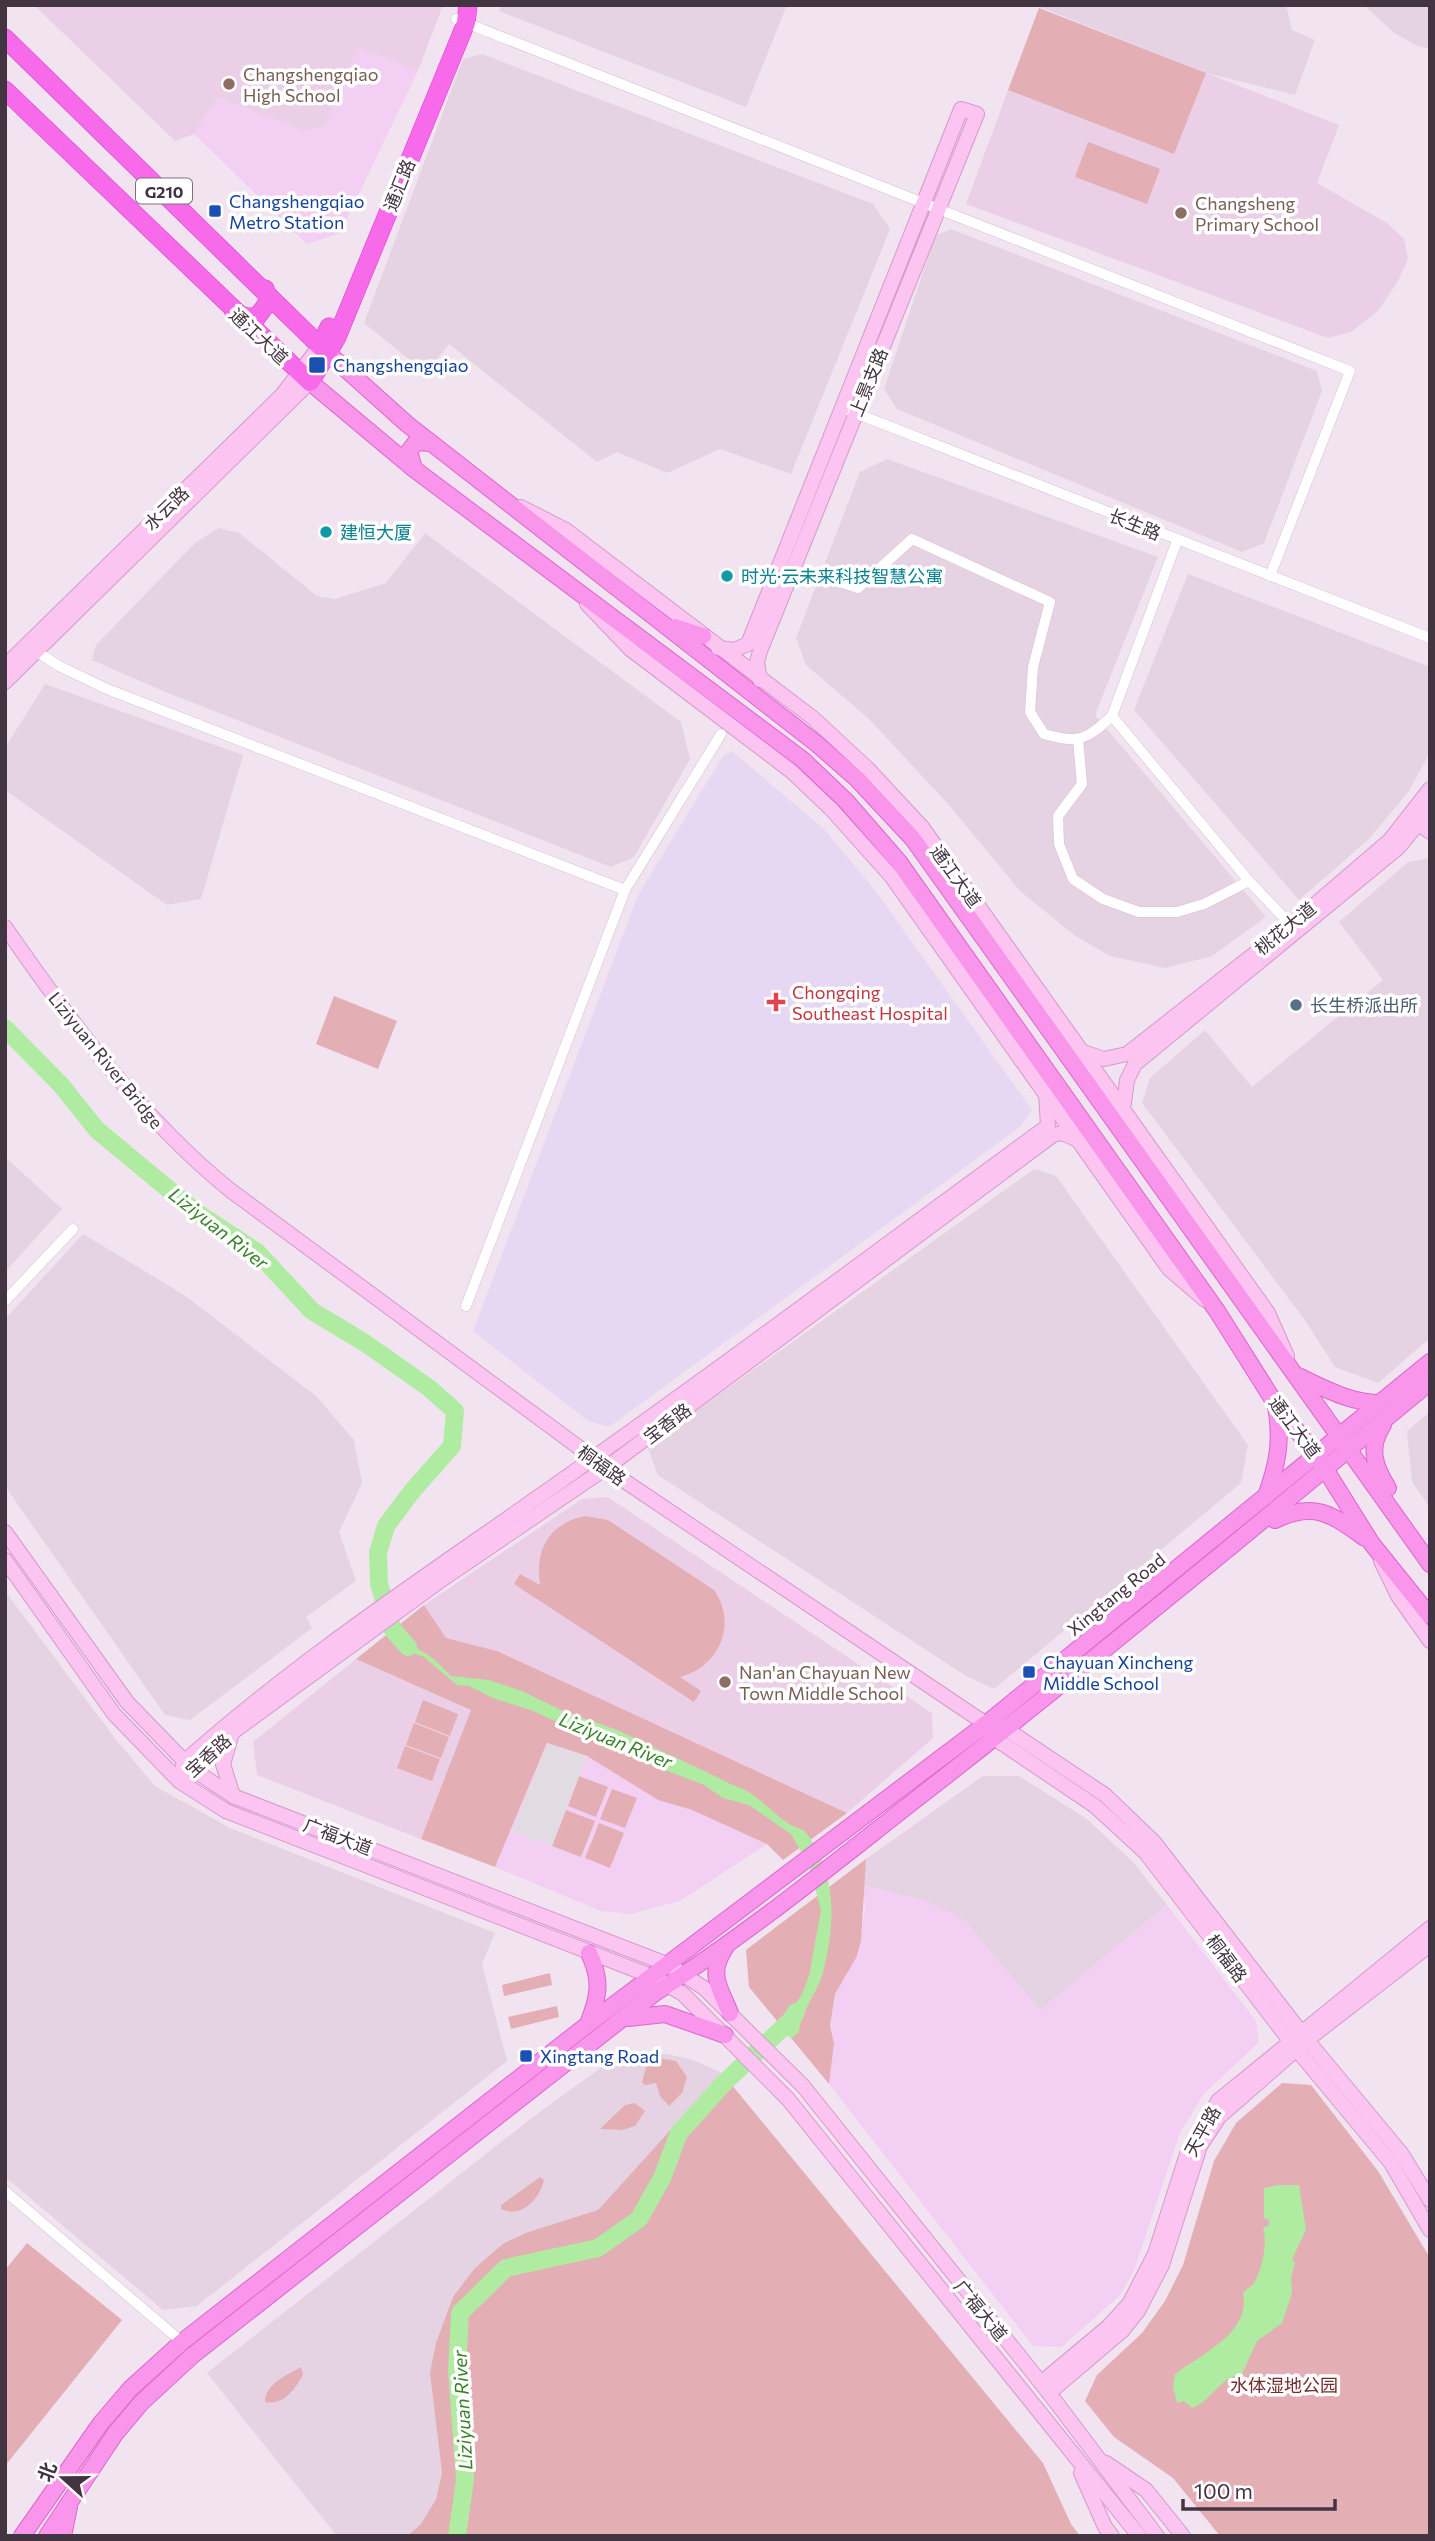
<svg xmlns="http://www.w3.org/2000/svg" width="1435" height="2541" font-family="Commissioner,'Noto Sans SC',sans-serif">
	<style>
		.residential { fill: #e5d3e3 }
		.commercial { fill: #f3d0f3 }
		.education { fill: #eacfe6 }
		.medical { fill: #e6d8f2 }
		.green { fill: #e4aeb5 }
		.parking { fill: #e2dce2 }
		.water { fill: #afeca2 }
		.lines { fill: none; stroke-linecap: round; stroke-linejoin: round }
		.river { stroke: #afeca2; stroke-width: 18 }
		.street-casing { stroke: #d7c1d5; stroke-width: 11 }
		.secondary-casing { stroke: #d59acb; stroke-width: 16 }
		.primary-casing { stroke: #dd66ce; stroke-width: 18 }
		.highway-casing { stroke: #d53acc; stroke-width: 19 }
		.street { stroke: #fff; stroke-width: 10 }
		.secondary { stroke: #fcc4f1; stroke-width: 14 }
		.primary { stroke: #f995eb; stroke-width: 16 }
		.highway { stroke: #f76ae9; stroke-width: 18 }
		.education-dot { fill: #8d6e63; stroke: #fff; stroke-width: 2.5 }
		.transit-dot { fill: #1a4fb4; stroke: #fff; stroke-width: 2.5 }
		.culture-dot { fill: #0f9aa8; stroke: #fff; stroke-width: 2.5 }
		.health-dot { fill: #e0444e; stroke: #fff; stroke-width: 2.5 }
		.service-dot { fill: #5c6f8a; stroke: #fff; stroke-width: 2.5 }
		.labels { text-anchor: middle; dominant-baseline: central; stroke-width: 7; stroke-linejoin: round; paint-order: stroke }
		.shield { fill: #fff; stroke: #7b717b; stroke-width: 2 }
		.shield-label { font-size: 16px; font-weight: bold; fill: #433442 }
		.education-label { font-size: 18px; fill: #785e54; stroke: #fff; text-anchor: start }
		.street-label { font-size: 18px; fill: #433442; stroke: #fff }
		.transit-label { font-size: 18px; fill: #164399; stroke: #fff; text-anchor: start }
		.culture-label { font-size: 18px; fill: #0d838f; stroke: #fff; text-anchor: start }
		.health-label { font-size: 18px; fill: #be3a42; stroke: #fff; text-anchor: start }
		.service-label { font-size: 18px; fill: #4e5e75; stroke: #fff; text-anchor: start }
		.park-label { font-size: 18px; fill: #712e2b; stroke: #fff }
		.water-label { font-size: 19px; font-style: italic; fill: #38832a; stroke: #fff }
	</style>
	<rect width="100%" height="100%" fill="#f1e4f0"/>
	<!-- residential -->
	<g class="residential">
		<path d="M 501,5 L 787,5 L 746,107 L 499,11 Z"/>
		<path d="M 1035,5 L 1286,5 L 1292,30 L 1315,40 L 1295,95 L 1206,73 Z"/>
		<path d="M 1364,5 L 1430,5 L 1430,48 L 1419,47 L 1393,32 Z"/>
		<path d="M 482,54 L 873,204 L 890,229 L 791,474 L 720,449 L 667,473 L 617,452 L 597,462 L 449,344 L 426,373 L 364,323 L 463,59 Z"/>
		<path d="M 951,229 L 1317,371 L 1322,391 L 1264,543 L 1242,552 L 897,409 L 884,389 L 935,236 Z"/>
		<path d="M 887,459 L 1158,557 L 1095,715 L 1266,917 L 1212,956 L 1165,968 L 1110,956 L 1074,935 L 1020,891 L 948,804 L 869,719 L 806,665 L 796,638 L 860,472 Z"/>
		<path d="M 219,528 L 239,533 L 317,596 L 335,599 L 386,583 L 425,533 L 681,722 L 690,759 L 634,857 L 611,867 L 163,691 L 92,660 L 96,645 L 195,543 Z"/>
		<path d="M 1188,574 L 1430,667 L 1430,752 L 1409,791 L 1369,839 L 1299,900 L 1134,710 Z"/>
		<path d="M 45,684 L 243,755 L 201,899 L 167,905 L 5,790 L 5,748 Z"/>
		<path d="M 1430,858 L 1430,1338 L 1378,1383 L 1335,1367 L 1304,1319 L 1142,1103 L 1150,1078 L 1205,1030 L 1252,1087 L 1383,980 L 1339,922 L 1408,862 Z"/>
		<path d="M 5,1157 L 62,1209 L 5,1272 Z"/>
		<path d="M 1034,1169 L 1056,1176 L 1248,1445 L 1241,1483 L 994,1689 L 966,1676 L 658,1475 L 647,1446 Z"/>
		<path d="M 83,1234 L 184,1295 L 316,1396 L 354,1440 L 362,1483 L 339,1532 L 356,1581 L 306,1617 L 312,1628 L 190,1720 L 165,1715 L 5,1486 L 5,1319 Z"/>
		<path d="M 1430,1412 L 1430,1508 L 1412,1482 L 1407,1431 Z"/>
		<path d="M 5,1591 L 117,1741 L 155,1786 L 230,1828 L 495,1933 L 482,1964 L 507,2061 L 197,2306 L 163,2310 L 5,2177 Z"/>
		<path d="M 983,1776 L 1019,1776 L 1087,1819 L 1134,1863 L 1167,1905 L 1040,2011 L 964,1920 L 863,1885 L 866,1859 Z"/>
		<path d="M 667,2054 L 693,2060 L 722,2073 L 598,2210 L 528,2232 L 504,2243 L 439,2443 L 442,2473 L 436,2499 L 421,2524 L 407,2536 L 337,2536 L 207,2373 L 533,2117 L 617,2056 Z"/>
	</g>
	<!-- commercial -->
	<g class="commercial">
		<path d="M 358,47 L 418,71 L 340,233 L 307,244 L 194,134 L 218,97 L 304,131 Z"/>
		<path d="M 547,1743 L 587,1756 L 658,1800 L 692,1810 L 767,1844 L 680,1901 L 631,1914 L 601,1911 L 495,1867 Z"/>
		<path d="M 863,1885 L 927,1901 L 964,1920 L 1040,2011 L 1167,1905 L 1256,2021 L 1259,2042 L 1203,2095 L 1180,2133 L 1134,2271 L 1120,2295 L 1062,2347 L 1033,2346 L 829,2084 L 834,2043 L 830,2026 L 835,1994 L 856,1958 L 865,1911 Z"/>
	</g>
	<!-- education -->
	<g class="education">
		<path d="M 34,5 L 443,5 L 418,71 L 358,47 L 325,126 L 304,131 L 218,97 L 194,134 L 175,141 Z"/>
		<path d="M 1206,73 L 1339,125 L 1317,183 L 1387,223 L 1404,239 L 1408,259 L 1399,279 L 1379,310 L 1351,332 L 1328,338 L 966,204 L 1008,90 L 1174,154 Z"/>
		<path d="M 608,1497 L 932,1713 L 933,1738 L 847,1813 L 497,1651 L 446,1638 L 424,1605 L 582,1499 Z"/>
		<path d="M 356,1659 L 472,1710 L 421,1839 L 257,1775 L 253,1742 Z"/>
	</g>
	<!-- medical -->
	<path class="medical" d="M 732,751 L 824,829 L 874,889 L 1032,1110 L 1020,1127 L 609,1427 L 588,1421 L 473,1331 L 638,895 L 723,756 Z"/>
	<!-- green -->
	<g class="green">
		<path d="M 1039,8 L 1206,73 L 1174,154 L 1008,90 Z"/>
		<path d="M 1088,142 L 1160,169 L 1147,204 L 1075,177 Z"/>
		<path d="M 334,996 L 397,1021 L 378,1069 L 316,1044 Z"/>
		<path d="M 585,1516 L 608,1520 L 714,1590 C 738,1624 719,1667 680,1677 L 701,1691 L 694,1702 L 514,1584 L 520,1574 L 540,1585 C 535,1550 548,1524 585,1516 Z"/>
		<path d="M 424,1605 L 446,1638 L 497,1651 L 847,1813 L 783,1860 L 767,1844 L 692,1810 L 658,1800 L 587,1756 L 547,1743 L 495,1867 L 421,1839 L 471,1710 L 356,1659 Z"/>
		<path d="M 423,1700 L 458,1714 L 450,1736 L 415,1722 Z"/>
		<path d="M 414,1723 L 449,1737 L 441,1758 L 406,1745 Z"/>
		<path d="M 405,1746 L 440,1759 L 432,1781 L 397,1768 Z"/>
		<path d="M 579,1776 L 608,1787 L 596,1817 L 568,1806 Z"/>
		<path d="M 612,1789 L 637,1798 L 625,1828 L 600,1819 Z"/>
		<path d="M 566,1810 L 595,1821 L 581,1857 L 552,1846 Z"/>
		<path d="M 599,1823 L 624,1833 L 610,1868 L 585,1858 Z"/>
		<path d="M 866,1859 L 861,1941 L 856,1958 L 835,1994 L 830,2026 L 834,2043 L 829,2084 L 749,1987 L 746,1950 Z"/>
		<path d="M 550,1973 L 552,1985 L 504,1996 L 502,1985 Z"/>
		<path d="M 557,2006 L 559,2017 L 511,2029 L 508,2017 Z"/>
		<path d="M 658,2058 L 676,2061 L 687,2077 L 682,2093 L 669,2106 L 660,2096 L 656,2083 L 645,2085 L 642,2082 L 647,2064 Z"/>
		<path d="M 722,2073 L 1043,2463 L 1071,2524 L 1080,2536 L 407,2536 L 421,2524 L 436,2499 L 442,2473 L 430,2373 L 436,2343 L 453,2297 L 475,2268 L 504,2243 L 528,2232 L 598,2210 Z"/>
		<path d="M 1282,2083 L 1311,2085 L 1378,2171 L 1430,2258 L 1430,2536 L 1220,2536 L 1173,2478 L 1114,2437 L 1085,2401 L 1097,2375 L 1142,2333 L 1165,2301 L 1183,2265 L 1214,2161 L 1236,2123 Z"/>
		<path d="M 635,2103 L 645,2111 L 635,2126 L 622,2130 L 600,2129 L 625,2105 Z"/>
		<path d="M 540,2177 L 544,2180 C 539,2200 522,2218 501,2209 L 501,2205 Z"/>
		<path d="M 27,2243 L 122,2320 L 5,2466 L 5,2270 Z"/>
		<path d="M 301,2367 L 303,2374 C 296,2389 283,2406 265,2402 C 265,2384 287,2375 301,2367 Z"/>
	</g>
	<!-- parking -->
	<path class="parking" d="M 547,1743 L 587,1756 L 552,1846 L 512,1831 Z"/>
	<!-- water -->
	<g class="water">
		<path d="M 398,1625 L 406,1641 L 434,1659 L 451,1676 L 489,1680 L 522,1691 L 563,1711 L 617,1730 L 719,1778 C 728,1784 738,1786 747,1791 C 762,1800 775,1815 789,1824 C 794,1827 804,1829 807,1834 C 838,1877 835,1924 823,1973 C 817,1993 801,2011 799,2032 L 791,2039 L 779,2025 L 787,2017 L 802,1994 L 809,1976 L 821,1910 L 809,1866 L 791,1834 L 749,1805 L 723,1798 L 704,1785 L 639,1760 L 531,1710 L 495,1699 L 469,1686 L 457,1685 L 424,1657 L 406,1651 L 389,1633 Z"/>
		<path d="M 1279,2185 L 1299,2185 L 1306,2230 L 1292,2259 L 1295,2263 L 1291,2278 L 1292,2293 L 1282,2323 L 1257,2341 L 1242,2374 C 1218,2378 1212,2401 1192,2408 L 1184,2401 L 1177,2403 L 1173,2387 L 1175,2374 C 1201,2354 1251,2333 1243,2294 C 1247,2287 1252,2288 1255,2281 C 1262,2268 1268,2243 1263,2228 L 1269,2225 L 1269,2220 L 1264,2218 L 1264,2188 Z"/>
	</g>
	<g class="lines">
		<!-- river -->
		<g class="river">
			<path d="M 5,1028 L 61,1085 L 97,1130 L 196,1212 L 257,1252 L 312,1311 L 365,1343 L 429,1388 L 455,1411 L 452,1446 L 413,1490 L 386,1526 L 378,1553 L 379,1584 L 393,1630 L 408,1647"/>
			<path d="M 457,2536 L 465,2480 L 457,2370 L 460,2313 L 506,2268 L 598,2248 L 639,2219 L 662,2178 L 679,2133 L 724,2083 L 791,2020 L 796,2012"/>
		</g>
		<defs>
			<g id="street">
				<path d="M 456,19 L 1350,371 L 1270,576"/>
				<path d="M 850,411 L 1430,638"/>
				<path d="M 1177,541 L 1112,716 L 1249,881 L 1295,929"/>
				<path d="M 789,571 L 818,575 L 858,588 L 912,539 L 1050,602 L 1033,667 L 1030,712 L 1044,734 C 1079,744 1086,740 1112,716"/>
				<path d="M 33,649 L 59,666 L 107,689 L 625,890"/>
				<path d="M 1078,739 L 1082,784 L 1058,816 L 1059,844 L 1073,879 L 1103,899 L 1139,912 L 1177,912 L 1204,904 L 1249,881"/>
				<path d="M 5,1301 L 73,1229"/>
				<path d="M 466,1306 L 625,890 L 721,734"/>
				<path d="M 5,2191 L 182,2342"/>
			</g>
			<g id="secondary">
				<path d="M 521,507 L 566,530 L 813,718 L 868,769 L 922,827 L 1268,1313 L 1287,1356"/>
				<path d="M 587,604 L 630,649 L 791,771 L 831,809 L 891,876 L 1169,1269 L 1205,1300"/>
				<path d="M 718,648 L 734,650 L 748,644 L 961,109 L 977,114 L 760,651 L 757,662 L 760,680"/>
				<path d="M 5,666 L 282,395 L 320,346"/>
				<path d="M 5,682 L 310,382"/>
				<path d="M 1410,818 L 1430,832"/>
				<path d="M 5,927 C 71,1022 140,1117 230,1190 L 623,1480 L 986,1724 L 1006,1729 L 1105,1795 L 1154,1842 L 1307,2040 L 1401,2153 L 1430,2200"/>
				<path d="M 1083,1052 L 1104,1059 L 1127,1054 L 1291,925 L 1390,840 L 1430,789"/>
				<path d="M 1123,1110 L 1127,1080 L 1135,1064 L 1399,847 L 1430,809"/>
				<path d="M 5,1532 L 127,1702 L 192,1769 L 233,1796 L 669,1965 L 704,1988 L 803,2086 L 1049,2393 L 1157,2536"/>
				<path d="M 5,1560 L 114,1714 L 179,1781 L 226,1811 L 651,1976 L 683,1994 L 788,2099 L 1139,2536"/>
				<path d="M 1381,1561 L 1398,1596 L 1430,1641"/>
				<path d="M 988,1728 L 994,1738 L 1095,1806 L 1145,1852 L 1297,2050 L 1391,2163 L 1430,2230"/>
				<path d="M 231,1737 L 223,1764 L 233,1796"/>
				<path d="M 182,1770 L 184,1762 C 307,1652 448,1562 582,1466 C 739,1355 893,1239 1048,1126 L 1046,1093"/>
				<path d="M 185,1776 L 233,1732 L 437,1583 L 606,1468 L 1053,1135 L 1062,1133 L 1078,1140"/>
				<path d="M 1041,2383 L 1109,2326 L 1129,2304 L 1155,2254 L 1187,2154 L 1218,2101 L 1430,1928"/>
				<path d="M 1049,2393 L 1122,2331 L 1138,2311 L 1162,2265 L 1200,2146 L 1219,2117 L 1307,2040 L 1430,1945"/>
				<path d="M 1106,2463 L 1146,2490 L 1183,2536"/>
				<path d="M 1081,2473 L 1105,2527 L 1112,2536"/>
			</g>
			<g id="primary">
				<path d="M 320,346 L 407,424 L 817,744 L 857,779 L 913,839 L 1430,1564"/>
				<path d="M 310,382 L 414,469 L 803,760 L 846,801 L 899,862 L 1217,1311 L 1275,1403 L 1317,1456 L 1372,1544 L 1430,1616"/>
				<path d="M 414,469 L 409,451 L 416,442 L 431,443"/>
				<path d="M 675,627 L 703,636"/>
				<path d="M 1298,1376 C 1326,1389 1350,1403 1381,1403"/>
				<path d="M 1383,1425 C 1368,1447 1374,1466 1388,1488"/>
				<path d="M 1266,1496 C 1278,1463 1282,1440 1276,1406"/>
				<path d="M 1275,1520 C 1315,1501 1331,1514 1365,1538"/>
				<path d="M 725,1948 C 708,1974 719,1986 730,2013"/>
				<path d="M 628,2018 L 665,2014 L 725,2035"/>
				<path d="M 588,2024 C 599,1996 602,1981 589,1953"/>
				<path d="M 22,2536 L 101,2423 L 130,2389 L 182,2342 L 587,2025 L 986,1724 L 1430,1362"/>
				<path d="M 47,2536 L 115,2434 L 141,2403 L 193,2355 L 655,1993 C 748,1934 833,1864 919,1797 C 1092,1662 1261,1522 1430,1382"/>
				<path d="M 63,2536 L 69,2507"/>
			</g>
			<g id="highway">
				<path d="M 5,38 L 320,346 L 329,327"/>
				<path d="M 5,90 L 310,382 L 337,337 L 466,23 L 468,5"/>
				<path d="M 234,313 L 247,317 L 257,317 L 269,301 L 265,289"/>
			</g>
		</defs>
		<!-- street casing -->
		<use href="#street" class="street-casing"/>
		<!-- secondary casing -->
		<use href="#secondary" class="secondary-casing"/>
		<!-- primary casing -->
		<use href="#primary" class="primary-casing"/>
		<!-- highway casing -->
		<use href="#highway" class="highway-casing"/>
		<!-- street -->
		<use href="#street" class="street"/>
		<!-- secondary -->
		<use href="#secondary" class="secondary"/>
		<!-- primary -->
		<use href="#primary" class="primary"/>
		<!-- highway -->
		<use href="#highway" class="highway"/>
	</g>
	<!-- markers -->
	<g class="education-dot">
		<circle cx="229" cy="84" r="7"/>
		<circle cx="1181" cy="213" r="7"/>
		<circle cx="725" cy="1682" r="7"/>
	</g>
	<g class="transit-dot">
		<rect x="208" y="204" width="14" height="14" rx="3.5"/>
		<rect x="308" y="356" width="18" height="18" rx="3.5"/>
		<rect x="1022" y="1665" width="14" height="14" rx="3.5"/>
		<rect x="519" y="2049" width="14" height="14" rx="3.5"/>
	</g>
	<g class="culture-dot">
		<circle cx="326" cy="532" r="7"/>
		<circle cx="727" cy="576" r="7"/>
	</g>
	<path class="health-dot" d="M772.5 991.5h7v7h7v7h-7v7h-7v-7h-7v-7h7z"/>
	<circle class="service-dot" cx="1296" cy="1005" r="7"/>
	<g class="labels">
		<!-- shield labels -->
		<rect class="shield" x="136" y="178.5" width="56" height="25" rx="5"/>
		<g class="shield-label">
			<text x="164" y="191">G210</text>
		</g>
		<!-- education labels -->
		<g class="education-label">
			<text x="243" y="74">Changshengqiao<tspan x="243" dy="21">High School</tspan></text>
			<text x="1195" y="203">Changsheng<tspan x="1195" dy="21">Primary School</tspan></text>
			<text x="739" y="1672">Nan'an Chayuan New<tspan x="739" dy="21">Town Middle School</tspan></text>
		</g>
		<!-- street labels -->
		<g class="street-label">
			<text transform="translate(399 185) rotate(-68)">通汇路</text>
			<text transform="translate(259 336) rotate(43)">通江大道</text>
			<text transform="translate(868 382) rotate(-68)">上景支路</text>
			<text transform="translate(166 508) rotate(-44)">水云路</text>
			<text transform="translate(1135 524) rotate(22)">长生路</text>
			<text transform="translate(956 876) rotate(54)">通江大道</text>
			<text transform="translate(1285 928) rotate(-39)">桃花大道</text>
			<text transform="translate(106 1060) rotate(51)">Liziyuan River Bridge</text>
			<text transform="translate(667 1423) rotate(-37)">宝香路</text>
			<text transform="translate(1295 1427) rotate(53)">通江大道</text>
			<text transform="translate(602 1465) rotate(36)">桐福路</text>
			<text transform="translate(1116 1594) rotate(-39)">Xingtang Road</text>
			<text transform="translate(208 1755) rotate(-42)">宝香路</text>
			<text transform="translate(338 1836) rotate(21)">广福大道</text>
			<text transform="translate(1227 1958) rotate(53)">桐福路</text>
			<text transform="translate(1202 2131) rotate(-61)">天平路</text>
			<text transform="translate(981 2310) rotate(51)">广福大道</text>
		</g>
		<!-- transit labels -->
		<g class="transit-label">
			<text x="229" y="201">Changshengqiao<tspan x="229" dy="21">Metro Station</tspan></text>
			<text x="333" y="365">Changshengqiao</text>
			<text x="1043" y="1662">Chayuan Xincheng<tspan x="1043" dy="21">Middle School</tspan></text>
			<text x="540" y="2056">Xingtang Road</text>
		</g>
		<!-- culture labels -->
		<g class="culture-label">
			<text x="340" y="532">建恒大厦</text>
			<text x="741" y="576">时光·云未来科技智慧公寓</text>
		</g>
		<!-- health labels -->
		<g class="health-label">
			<text x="792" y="992">Chongqing<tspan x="792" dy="21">Southeast Hospital</tspan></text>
		</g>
		<!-- service labels -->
		<g class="service-label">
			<text x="1310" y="1005">长生桥派出所</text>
		</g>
		<!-- park labels -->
		<g class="park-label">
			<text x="1284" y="2385">水体湿地公园</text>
		</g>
		<!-- water labels -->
		<g class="water-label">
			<text transform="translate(219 1228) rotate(38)">Liziyuan River</text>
			<text transform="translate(616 1740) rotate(22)">Liziyuan River</text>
			<text transform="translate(462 2410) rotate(-93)">Liziyuan River</text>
		</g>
	</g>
	<!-- border -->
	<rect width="1435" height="2541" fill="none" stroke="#433442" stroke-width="14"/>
	<!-- north arrow -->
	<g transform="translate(63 2478) rotate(291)" stroke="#ffffff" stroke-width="5" paint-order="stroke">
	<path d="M0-5L12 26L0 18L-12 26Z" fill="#433442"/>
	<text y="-10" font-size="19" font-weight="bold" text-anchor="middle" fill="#433442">北</text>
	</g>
	<!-- scale -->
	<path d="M1183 2499v10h152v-10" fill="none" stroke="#433442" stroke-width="3.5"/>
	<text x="1194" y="2499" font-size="21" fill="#433442" stroke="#ffffff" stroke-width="5" paint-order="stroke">100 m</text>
</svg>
